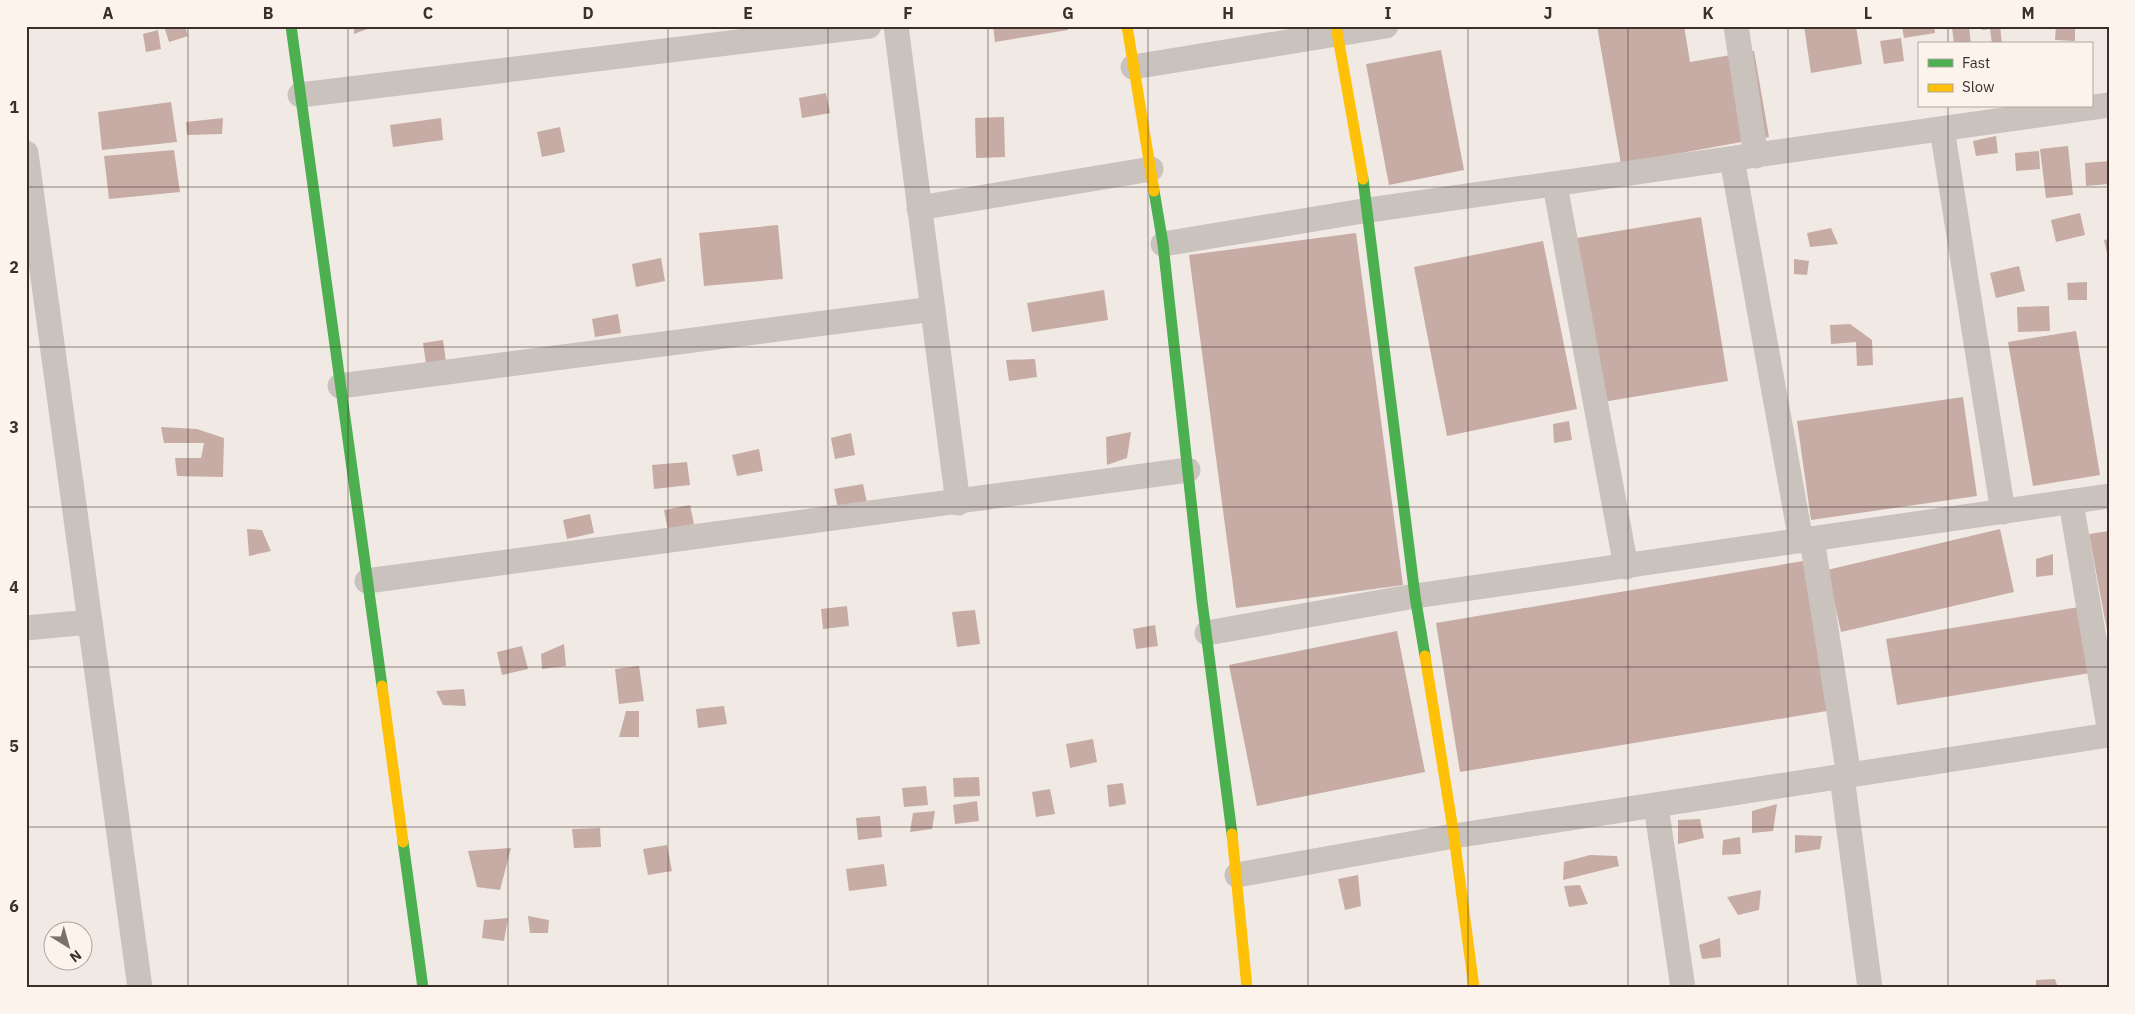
<svg xmlns="http://www.w3.org/2000/svg" width="2135" height="1014" font-family="'IBM Plex Sans',sans-serif">
	<style>
		.building { fill: #c6aca4 }
		.lines { fill: none; stroke-linecap: round; stroke-linejoin: round }
		.street { stroke: #cac2bd; stroke-width: 25 }
		.fast { stroke: #4caf50; stroke-width: 11 }
		.slow { stroke: #ffc107; stroke-width: 11 }
		.grid { fill: none; stroke: #3c2e29; stroke-width: 1; stroke-opacity: 0.55 }
		.neatline { fill: none; stroke: #3c2e29; stroke-width: 2 }
		.grid-label { font-size: 16px; text-anchor: middle; font-weight: bold; fill: #3c2e29 }
	</style>
	<rect width="100%" height="100%" fill="#f1eae4"/>
	<!-- building -->
	<g class="building">
		<path d="M 164,26 L 185,26 L 188,36 L 169,42 Z"/>
		<path d="M 354,26 L 375,26 L 354,34 Z"/>
		<path d="M 993,26 L 1068,26 L 1068,30 L 995,42 Z"/>
		<path d="M 1597,26 L 1684,26 L 1690,62 L 1754,51 L 1769,137 L 1621,164 Z"/>
		<path d="M 1804,26 L 1856,26 L 1862,64 L 1811,73 Z"/>
		<path d="M 1902,26 L 1934,26 L 1935,33 L 1904,38 Z"/>
		<path d="M 1956,26 L 1969,26 L 1971,44 L 1954,44 L 1952,27 Z"/>
		<path d="M 1982,26 L 2000,26 L 2002,44 L 1992,44 L 1990,29 L 1982,30 Z"/>
		<path d="M 2056,26 L 2075,26 L 2075,41 L 2055,40 Z"/>
		<path d="M 158,30 L 161,49 L 146,52 L 143,34 Z"/>
		<path d="M 1901,38 L 1904,61 L 1884,64 L 1880,41 Z"/>
		<path d="M 1441,50 L 1464,170 L 1389,185 L 1366,64 Z"/>
		<path d="M 826,93 L 830,113 L 802,118 L 799,98 Z"/>
		<path d="M 171,102 L 177,142 L 102,150 L 98,112 Z"/>
		<path d="M 1004,117 L 1005,157 L 976,158 L 975,118 Z"/>
		<path d="M 223,118 L 222,134 L 187,135 L 186,122 Z"/>
		<path d="M 441,118 L 443,140 L 393,147 L 390,125 Z"/>
		<path d="M 560,127 L 565,152 L 542,157 L 537,132 Z"/>
		<path d="M 1996,136 L 1998,153 L 1976,156 L 1973,141 Z"/>
		<path d="M 2068,146 L 2073,195 L 2046,198 L 2040,149 Z"/>
		<path d="M 174,150 L 180,192 L 109,199 L 104,156 Z"/>
		<path d="M 2039,151 L 2040,169 L 2016,171 L 2015,153 Z"/>
		<path d="M 2109,161 L 2109,184 L 2086,186 L 2085,163 Z"/>
		<path d="M 2080,213 L 2085,235 L 2056,242 L 2051,220 Z"/>
		<path d="M 1701,217 L 1728,381 L 1591,404 L 1565,240 Z"/>
		<path d="M 778,225 L 783,279 L 704,286 L 699,233 Z"/>
		<path d="M 1831,228 L 1838,244 L 1810,247 L 1807,233 Z"/>
		<path d="M 1356,233 L 1403,585 L 1236,608 L 1189,255 Z"/>
		<path d="M 2109,239 L 2109,257 L 2108,257 L 2104,240 Z"/>
		<path d="M 1543,241 L 1577,409 L 1447,436 L 1414,267 Z"/>
		<path d="M 661,258 L 665,281 L 636,287 L 632,264 Z"/>
		<path d="M 1794,259 L 1809,261 L 1807,275 L 1794,274 Z"/>
		<path d="M 2019,266 L 2025,291 L 1996,298 L 1990,273 Z"/>
		<path d="M 2087,282 L 2087,300 L 2068,300 L 2067,283 Z"/>
		<path d="M 1104,290 L 1108,320 L 1032,332 L 1027,303 Z"/>
		<path d="M 2049,306 L 2050,331 L 2018,332 L 2017,307 Z"/>
		<path d="M 618,314 L 621,333 L 595,337 L 592,319 Z"/>
		<path d="M 1850,324 L 1872,340 L 1873,365 L 1857,366 L 1856,342 L 1831,344 L 1830,325 Z"/>
		<path d="M 2076,331 L 2100,475 L 2033,486 L 2008,342 Z"/>
		<path d="M 443,340 L 446,361 L 426,363 L 423,343 Z"/>
		<path d="M 1035,359 L 1037,377 L 1009,381 L 1006,360 Z"/>
		<path d="M 1963,397 L 1977,496 L 1811,520 L 1797,421 Z"/>
		<path d="M 1569,421 L 1572,440 L 1554,443 L 1553,424 Z"/>
		<path d="M 161,427 L 197,429 L 224,438 L 223,477 L 177,476 L 175,458 L 201,458 L 204,443 L 164,443 Z"/>
		<path d="M 1131,432 L 1127,458 L 1107,465 L 1106,437 Z"/>
		<path d="M 851,433 L 855,455 L 835,459 L 831,438 Z"/>
		<path d="M 759,449 L 763,471 L 737,476 L 732,455 Z"/>
		<path d="M 687,462 L 690,485 L 654,489 L 652,465 Z"/>
		<path d="M 863,484 L 867,503 L 838,509 L 834,489 Z"/>
		<path d="M 690,505 L 694,524 L 668,530 L 664,510 Z"/>
		<path d="M 590,514 L 594,533 L 567,539 L 563,520 Z"/>
		<path d="M 247,529 L 262,530 L 271,551 L 249,556 Z"/>
		<path d="M 2000,529 L 2014,592 L 1841,632 L 1827,570 Z"/>
		<path d="M 2109,531 L 2109,636 L 2108,636 L 2089,534 Z"/>
		<path d="M 2053,554 L 2053,575 L 2036,577 L 2036,559 Z"/>
		<path d="M 1803,561 L 1827,711 L 1460,772 L 1436,623 Z"/>
		<path d="M 847,606 L 849,626 L 823,629 L 821,609 Z"/>
		<path d="M 2079,607 L 2090,673 L 1897,705 L 1886,639 Z"/>
		<path d="M 975,610 L 980,644 L 957,647 L 952,612 Z"/>
		<path d="M 1155,625 L 1158,646 L 1136,649 L 1133,629 Z"/>
		<path d="M 1397,631 L 1425,772 L 1257,806 L 1229,665 Z"/>
		<path d="M 564,644 L 566,666 L 542,669 L 541,654 Z"/>
		<path d="M 522,646 L 528,669 L 502,675 L 497,652 Z"/>
		<path d="M 639,666 L 644,701 L 619,704 L 615,669 Z"/>
		<path d="M 464,689 L 466,706 L 443,705 L 436,691 Z"/>
		<path d="M 724,706 L 727,724 L 698,728 L 696,709 Z"/>
		<path d="M 626,711 L 639,711 L 639,737 L 619,737 Z"/>
		<path d="M 1093,739 L 1097,762 L 1070,768 L 1066,744 Z"/>
		<path d="M 979,777 L 980,796 L 954,797 L 953,778 Z"/>
		<path d="M 1123,783 L 1126,804 L 1109,807 L 1107,785 Z"/>
		<path d="M 926,786 L 928,805 L 904,807 L 902,788 Z"/>
		<path d="M 1050,789 L 1055,814 L 1036,817 L 1032,792 Z"/>
		<path d="M 977,801 L 979,821 L 955,824 L 953,805 Z"/>
		<path d="M 1777,804 L 1773,831 L 1752,833 L 1752,811 Z"/>
		<path d="M 935,811 L 932,829 L 910,832 L 913,813 Z"/>
		<path d="M 880,816 L 882,837 L 858,840 L 856,818 Z"/>
		<path d="M 1700,819 L 1704,838 L 1678,844 L 1678,820 Z"/>
		<path d="M 600,828 L 601,847 L 574,848 L 572,829 Z"/>
		<path d="M 1795,835 L 1822,836 L 1820,849 L 1795,853 Z"/>
		<path d="M 1740,837 L 1741,854 L 1722,855 L 1723,840 Z"/>
		<path d="M 667,845 L 672,871 L 648,875 L 643,849 Z"/>
		<path d="M 511,848 L 500,890 L 477,887 L 468,851 Z"/>
		<path d="M 1590,855 L 1617,856 L 1619,866 L 1563,880 L 1564,862 Z"/>
		<path d="M 884,864 L 887,886 L 849,891 L 846,869 Z"/>
		<path d="M 1358,875 L 1361,906 L 1345,910 L 1338,879 Z"/>
		<path d="M 1580,885 L 1588,904 L 1569,907 L 1564,886 Z"/>
		<path d="M 1761,890 L 1759,910 L 1738,915 L 1727,897 Z"/>
		<path d="M 528,916 L 549,920 L 548,933 L 530,933 Z"/>
		<path d="M 508,918 L 504,941 L 482,938 L 484,920 Z"/>
		<path d="M 1720,938 L 1721,957 L 1702,959 L 1699,945 Z"/>
		<path d="M 2055,979 L 2058,988 L 2036,988 L 2036,980 Z"/>
	</g>
	<g class="lines">
		<!-- street -->
		<g class="street">
			<path d="M 896,26 L 958,503"/>
			<path d="M 1736,26 L 1756,156"/>
			<path d="M 1133,67 L 1386,26"/>
			<path d="M 300,95 L 869,26"/>
			<path d="M 1942,129 L 2003,512"/>
			<path d="M 26,153 L 140,988"/>
			<path d="M 1732,159 L 1801,541"/>
			<path d="M 1555,185 L 1626,567"/>
			<path d="M 919,208 L 1151,169"/>
			<path d="M 1163,244 L 1369,210 L 2109,105"/>
			<path d="M 340,386 L 933,309"/>
			<path d="M 2071,502 L 2109,727"/>
			<path d="M 1812,539 L 1849,776"/>
			<path d="M 367,581 L 1188,470"/>
			<path d="M 26,628 L 90,622"/>
			<path d="M 1207,633 L 1415,596 L 2109,496"/>
			<path d="M 1842,777 L 1870,988"/>
			<path d="M 1656,806 L 1683,988"/>
			<path d="M 1237,875 L 1454,836 L 2109,735"/>
		</g>
		<!-- fast -->
		<g class="fast">
			<path d="M 291,26 L 382,686"/>
			<path d="M 1363,179 L 1415,596 L 1425,656"/>
			<path d="M 1154,191 L 1163,244 L 1202,601 L 1232,834"/>
			<path d="M 403,842 L 423,988"/>
		</g>
		<!-- slow -->
		<g class="slow">
			<path d="M 1127,26 L 1154,191"/>
			<path d="M 1336,26 L 1363,179"/>
			<path d="M 1425,656 L 1454,836 L 1474,988"/>
			<path d="M 382,686 L 403,842"/>
			<path d="M 1232,834 L 1247,988"/>
		</g>
	</g>
	<!-- grid -->
	<path class="grid" d="M 188,26 L 188,988M 348,26 L 348,988M 508,26 L 508,988M 668,26 L 668,988M 828,26 L 828,988M 988,26 L 988,988M 1148,26 L 1148,988M 1308,26 L 1308,988M 1468,26 L 1468,988M 1628,26 L 1628,988M 1788,26 L 1788,988M 1948,26 L 1948,44M 1948,106 L 1948,988M 26,187 L 2109,187M 26,347 L 2109,347M 26,507 L 2109,507M 26,667 L 2109,667M 26,827 L 2109,827"/>
	<!-- border -->
	<rect width="2135" height="1014" fill="none" stroke="#fcf4ec" stroke-width="55"/>
	<!-- legend -->
	<rect x="1918" y="42" width="175" height="65" fill="#fcf4ec" stroke="#afa59e"/>
	<rect x="1928" y="59" width="25" height="8" fill="#4caf50" stroke="#afa59e"/>
	<text x="1962" y="68" font-size="15" fill="#3c2e29">Fast</text>
	<rect x="1928" y="84" width="25" height="8" fill="#ffc107" stroke="#afa59e"/>
	<text x="1962" y="92" font-size="15" fill="#3c2e29">Slow</text>
	<!-- north arrow -->
	<g transform="translate(68 946) rotate(143)"><circle r="24" fill="#fcf4ec" stroke="#afa59e"/>
	<path d="M0-4L9 19L0 12L-9 19Z" fill="#7b706a"/>
	<text y="-8" font-size="14" font-weight="bold" text-anchor="middle" fill="#3c2e29">N</text>
	</g>
	<rect x="28" y="28" width="2080" height="958" class="neatline"/>
	<g class="grid-label">
		<text x="108" y="19">A</text>
		<text x="268" y="19">B</text>
		<text x="428" y="19">C</text>
		<text x="588" y="19">D</text>
		<text x="748" y="19">E</text>
		<text x="908" y="19">F</text>
		<text x="1068" y="19">G</text>
		<text x="1228" y="19">H</text>
		<text x="1388" y="19">I</text>
		<text x="1548" y="19">J</text>
		<text x="1708" y="19">K</text>
		<text x="1868" y="19">L</text>
		<text x="2028" y="19">M</text>
		<text x="14" y="113">1</text>
		<text x="14" y="273">2</text>
		<text x="14" y="433">3</text>
		<text x="14" y="593">4</text>
		<text x="14" y="752">5</text>
		<text x="14" y="912">6</text>
	</g>
</svg>
